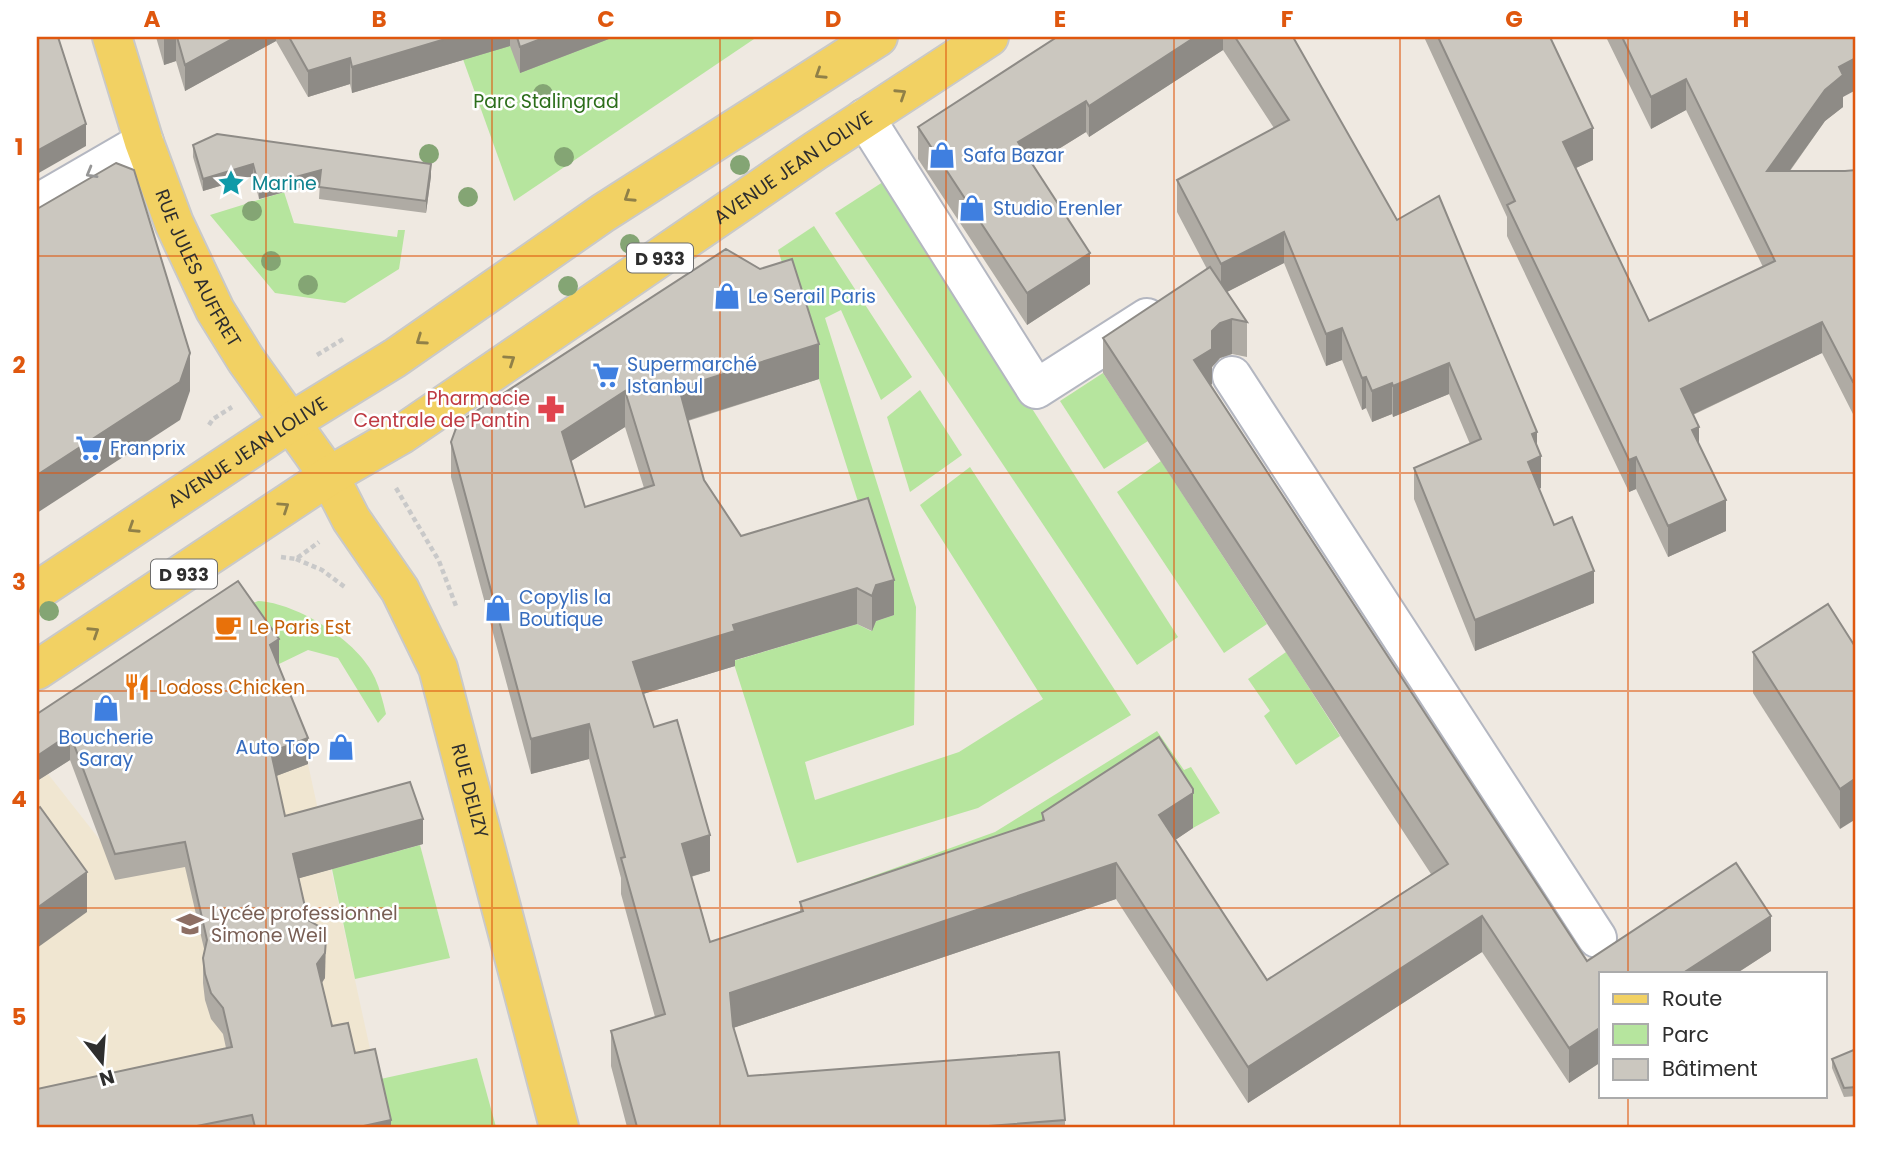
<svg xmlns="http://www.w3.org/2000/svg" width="1893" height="1164" font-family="Poppins,sans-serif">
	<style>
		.education { fill: #f0e6d1 }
		.green { fill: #b6e59e }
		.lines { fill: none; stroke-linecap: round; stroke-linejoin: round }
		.minor-casing { stroke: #b4b7c1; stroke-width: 42 }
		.major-casing { stroke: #c9c9c9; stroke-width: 42 }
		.path { stroke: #c9c9c9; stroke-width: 4.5; stroke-dasharray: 5 3.5; stroke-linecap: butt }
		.minor { stroke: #fff; stroke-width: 38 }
		.major { stroke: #f2d163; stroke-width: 38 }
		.tree { fill: #84a574 }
		.wall { fill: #afaba4; fill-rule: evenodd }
		.shaded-wall { fill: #8e8b86 }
		.building { fill: #cbc7bf; stroke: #8e8b86; stroke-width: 2; fill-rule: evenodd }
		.oneway { stroke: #908048 }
		.oneway2 { stroke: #969696 }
		.grid { fill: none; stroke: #df570e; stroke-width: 2; stroke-opacity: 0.55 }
		.labels { text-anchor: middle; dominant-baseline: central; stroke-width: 5; stroke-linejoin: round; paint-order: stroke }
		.shield { fill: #fff; stroke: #6d6d6d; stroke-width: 2 }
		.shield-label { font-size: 18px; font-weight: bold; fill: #2e2e2e }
		.park-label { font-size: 19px; fill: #2c6e1b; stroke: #fff }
		.shop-label { font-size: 19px; fill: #366cbe; stroke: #fff; text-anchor: start }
		.street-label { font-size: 19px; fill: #2e2e2e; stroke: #fff }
		.culture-label { font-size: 19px; fill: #0d838f; stroke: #fff; text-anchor: start }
		.health-label { font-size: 19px; fill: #be3a42; stroke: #fff; text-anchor: end }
		.food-label { font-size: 19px; fill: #c56008; stroke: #fff; text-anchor: start }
		.education-label { font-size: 19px; fill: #785e54; stroke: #fff; text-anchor: start }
		.neatline { fill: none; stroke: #df570e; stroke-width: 2.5 }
		.grid-label { font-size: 23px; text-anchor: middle; font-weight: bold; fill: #df570e }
	</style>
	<rect width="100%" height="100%" fill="#efe9e1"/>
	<!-- education -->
	<path class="education" d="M 308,764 L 387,1127 L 37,1127 L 37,781 L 48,774 L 100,840 Z"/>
	<!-- green -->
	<g class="green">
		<path d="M 455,37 L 757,37 L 514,201 Z"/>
		<path d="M 886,180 L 1178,637 L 1137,665 L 835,213 Z"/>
		<path d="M 284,192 L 294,223 L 397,237 L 398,230 L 405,230 L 399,269 L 345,303 L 275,293 L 210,215 Z"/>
		<path d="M 814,226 L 912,377 L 881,400 L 841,310 L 825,318 L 916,607 L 914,725 L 805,762 L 815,800 L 959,752 L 1043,699 L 920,505 L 970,467 L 1131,715 L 978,808 L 797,863 L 733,661 L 857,624 L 871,631 L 876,621 L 894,615 L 778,250 Z"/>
		<path d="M 1103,373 L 1148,441 L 1104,469 L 1060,401 Z"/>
		<path d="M 920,390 L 962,455 L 910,492 L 887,417 Z"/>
		<path d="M 1161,461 L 1267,624 L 1224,653 L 1117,492 Z"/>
		<path d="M 258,601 C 297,603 359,641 375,678 C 380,689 383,702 386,714 L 378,723 L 338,658 L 308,650 L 279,664 L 239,609 Z"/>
		<path d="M 1286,652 L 1340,736 L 1296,765 L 1264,716 L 1270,711 L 1248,679 Z"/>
		<path d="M 1157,731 L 1184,770 L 1191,767 L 1220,813 L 1193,828 L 1191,825 L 1042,848 L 806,900 L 995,832 Z"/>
		<path d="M 420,845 L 450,958 L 355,979 L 332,869 Z"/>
		<path d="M 477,1058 L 496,1127 L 387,1127 L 376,1080 Z"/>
	</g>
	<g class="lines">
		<defs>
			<g id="minor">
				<path d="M 865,118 L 1036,389 L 1147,318"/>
				<path d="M 37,204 L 144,142"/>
				<path d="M 1232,376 L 1597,938"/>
			</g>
			<g id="major">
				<path id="s1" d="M 112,37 L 144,142 L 174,223 L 215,310 L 246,360 L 329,476 L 351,519 L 400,590 L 438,668 L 559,1127"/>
				<path id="s2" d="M 37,591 L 291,422 L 395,358 L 603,213 L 878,37"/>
				<path id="s3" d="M 37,670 L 329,476 L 402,434 L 815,151 L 989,37"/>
			</g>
		</defs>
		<!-- minor casing -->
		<use href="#minor" class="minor-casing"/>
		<!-- major casing -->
		<use href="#major" class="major-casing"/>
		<!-- path -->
		<g class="path">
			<path d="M 317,355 L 345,338"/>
			<path d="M 209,425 L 213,419 L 232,407"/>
			<path d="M 396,488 L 439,561 L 456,606"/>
			<path d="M 281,557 L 296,559 L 319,542"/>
			<path d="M 296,559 L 322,570 L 346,588"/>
		</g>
		<!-- minor -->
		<use href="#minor" class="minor"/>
		<!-- major -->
		<use href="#major" class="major"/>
	</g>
	<!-- trees -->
	<g class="tree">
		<circle cx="543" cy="94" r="10"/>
		<circle cx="429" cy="154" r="10"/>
		<circle cx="564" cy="157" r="10"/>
		<circle cx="740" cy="165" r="10"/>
		<circle cx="468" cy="197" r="10"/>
		<circle cx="252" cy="211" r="10"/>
		<circle cx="630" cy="244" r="10"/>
		<circle cx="271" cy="261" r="10"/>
		<circle cx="308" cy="285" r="10"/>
		<circle cx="568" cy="286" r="10"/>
		<circle cx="49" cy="611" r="10"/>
	</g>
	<!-- wall -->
	<g class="wall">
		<path d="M 156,37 L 614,37 L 520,73 L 510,46 L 352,93 L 350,84 L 308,97 L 276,41 L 185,91 L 176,61 L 164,65 Z"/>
		<path d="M 1057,37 L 1293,37 L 1397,220 L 1537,446 L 1541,488 L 1539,489 L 1554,525 L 1594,603 L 1475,651 L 1414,499 L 1414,468 L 1470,444 L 1449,394 L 1393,417 L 1392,414 L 1372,422 L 1366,408 L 1362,410 L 1342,360 L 1326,366 L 1284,263 L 1227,292 L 1247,322 L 1247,357 L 1232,354 L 1220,358 L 1212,367 L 1212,384 L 1211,385 L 1587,961 L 1771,951 L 1569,1083 L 1482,952 L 1248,1103 L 1116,899 L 733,1028 L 748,1076 L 1065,1120 L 1065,1127 L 627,1127 L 611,1066 L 611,1031 L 655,1017 L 621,894 L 621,878 L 589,759 L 531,774 L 451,477 L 451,442 L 726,249 L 819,379 L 688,421 L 704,480 L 741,536 L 868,498 L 894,615 L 876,621 L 872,631 L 857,624 L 735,660 L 735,666 L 643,694 L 654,727 L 710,871 L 691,877 L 710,942 L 800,912 L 800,902 L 1042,821 L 1042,813 L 1193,824 L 1193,828 L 1175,840 L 1267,980 L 1431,874 L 1103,373 L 1103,338 L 1207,269 L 1177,212 L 1177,180 L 1274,128 L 1223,50 L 1089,137 L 1086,132 L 1033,165 L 1090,284 L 1027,325 L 918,159 L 918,127 ZM 625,427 L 644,488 L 585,507 L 571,461 Z"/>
		<path d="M 1424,37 L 1550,37 L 1593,160 L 1576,168 L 1649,321 L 1763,267 L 1686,110 L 1651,129 L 1606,37 L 1856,37 L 1843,97 L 1843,107 L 1825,121 L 1790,171 L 1845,171 L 1856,170 L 1853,414 L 1822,353 L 1693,415 L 1699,444 L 1726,531 L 1668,557 L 1636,489 L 1629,492 L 1507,236 L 1507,217 Z"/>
		<path d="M 193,145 L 431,176 L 426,213 L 319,199 L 320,182 L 259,199 L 253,176 L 203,191 L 193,157 Z"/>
		<path d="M 1856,648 L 1840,829 L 1753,693 L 1753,652 Z"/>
		<path d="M 279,664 L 308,764 L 276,776 L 285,816 L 423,844 L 299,878 L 308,920 L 325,978 L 322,983 L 332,1026 L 355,1053 L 391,1127 L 37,1127 L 226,1048 L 223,1034 L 211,1019 L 205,1000 L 203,983 L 203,958 L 205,953 L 185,867 L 115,880 L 70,760 L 37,781 L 37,714 Z"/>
		<path d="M 1856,1049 L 1856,1096 L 1844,1097 L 1832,1068 L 1832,1059 Z"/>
	</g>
	<!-- shaded-wall -->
	<g class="shaded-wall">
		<path d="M 170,37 L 176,37 L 176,61 L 164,65 L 164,38 Z"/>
		<path d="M 236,37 L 276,37 L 276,41 L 185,91 L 185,65 Z"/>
		<path d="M 452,37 L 510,37 L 510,46 L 352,93 L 352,67 Z"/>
		<path d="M 546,37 L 614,37 L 520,73 L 520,47 Z"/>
		<path d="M 1195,37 L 1223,37 L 1223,50 L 1089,137 L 1089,106 Z"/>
		<path d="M 350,58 L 350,84 L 308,97 L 308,71 Z"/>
		<path d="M 1856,58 L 1856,90 L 1843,97 L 1843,107 L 1825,121 L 1767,202 L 1767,171 L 1839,67 Z"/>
		<path d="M 1686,79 L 1686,110 L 1651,129 L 1651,97 Z"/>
		<path d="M 1086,101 L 1086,132 L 1018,174 L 1018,142 Z"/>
		<path d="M 86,124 L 86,146 L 37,174 L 37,151 Z"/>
		<path d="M 1593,128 L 1593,160 L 1563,174 L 1563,142 Z"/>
		<path d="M 253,164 L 253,176 L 203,191 L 203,179 Z"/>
		<path d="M 431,164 L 431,176 L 426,213 L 426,201 Z"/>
		<path d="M 321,170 L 321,182 L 259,199 L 259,187 Z"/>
		<path d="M 1284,232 L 1284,263 L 1221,295 L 1221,264 Z"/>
		<path d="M 1090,253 L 1090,284 L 1027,325 L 1027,293 Z"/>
		<path d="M 1232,319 L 1232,354 L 1220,358 L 1212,367 L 1212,384 L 1194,396 L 1194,360 L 1212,331 L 1220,323 Z"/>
		<path d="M 1822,322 L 1822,353 L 1681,420 L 1681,389 Z"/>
		<path d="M 1342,328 L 1342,360 L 1326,366 L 1326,334 Z"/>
		<path d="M 819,344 L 819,379 L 679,423 L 679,388 Z"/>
		<path d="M 190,353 L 190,391 L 180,420 L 37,513 L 37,475 Z"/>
		<path d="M 1449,363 L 1449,394 L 1393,417 L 1393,386 Z"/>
		<path d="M 1366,377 L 1366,408 L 1362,410 L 1362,378 Z"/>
		<path d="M 1856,381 L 1856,412 L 1853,414 L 1853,382 Z"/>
		<path d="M 1392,383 L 1392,414 L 1372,422 L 1372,391 Z"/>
		<path d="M 625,391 L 625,427 L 562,467 L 562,432 Z"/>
		<path d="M 1699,427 L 1699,459 L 1692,430 Z"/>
		<path d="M 1537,432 L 1537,458 L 1541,456 L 1541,488 L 1528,493 L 1528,462 L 1532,434 Z"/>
		<path d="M 1636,457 L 1636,489 L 1629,492 L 1629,460 Z"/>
		<path d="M 1726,500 L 1726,531 L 1668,557 L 1668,526 Z"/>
		<path d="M 1594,571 L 1594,603 L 1475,651 L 1475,620 Z"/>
		<path d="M 894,580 L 894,615 L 876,621 L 872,631 L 872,596 L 876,585 Z"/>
		<path d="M 857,588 L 857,624 L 735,660 L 735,666 L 633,697 L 633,662 L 733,625 Z"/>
		<path d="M 279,639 L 279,664 L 270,671 L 270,645 Z"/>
		<path d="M 589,724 L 589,759 L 531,774 L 531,739 Z"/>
		<path d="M 70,734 L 70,760 L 37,781 L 37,756 Z"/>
		<path d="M 308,738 L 308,764 L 271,778 L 271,752 Z"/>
		<path d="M 1856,778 L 1856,819 L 1840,829 L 1840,789 Z"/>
		<path d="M 1193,789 L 1193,828 L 1159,851 L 1159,815 Z"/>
		<path d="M 423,819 L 423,844 L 293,880 L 293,854 Z"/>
		<path d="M 710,835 L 710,871 L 682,879 L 682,844 Z"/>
		<path d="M 1116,863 L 1116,899 L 730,1029 L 730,993 Z"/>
		<path d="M 87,872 L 87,912 L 37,948 L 37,908 Z"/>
		<path d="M 1482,916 L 1482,952 L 1248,1103 L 1248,1067 Z"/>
		<path d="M 1771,916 L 1771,951 L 1737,973 L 1683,973 Z"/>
		<path d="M 326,939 L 325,978 L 317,989 L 317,964 Z"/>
		<path d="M 1601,1027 L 1601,1062 L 1569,1083 L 1569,1048 Z"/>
		<path d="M 391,1120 L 391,1127 L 359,1127 Z"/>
	</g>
	<!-- building -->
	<g class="building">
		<path d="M 37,37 L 58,37 L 86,124 L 37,151 Z"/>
		<path d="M 177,37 L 236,37 L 185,65 Z"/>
		<path d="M 289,37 L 452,37 L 352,67 L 350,58 L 308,71 Z"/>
		<path d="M 517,37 L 546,37 L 520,47 Z"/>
		<path d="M 1057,37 L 1195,37 L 1089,106 L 1086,101 L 1018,142 L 1090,253 L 1027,293 L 918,127 Z"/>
		<path d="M 1235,37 L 1293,37 L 1397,220 L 1439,196 L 1537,432 L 1532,434 L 1541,456 L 1528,462 L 1554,525 L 1572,517 L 1594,571 L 1475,620 L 1414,468 L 1481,439 L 1449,363 L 1393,386 L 1392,383 L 1372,391 L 1366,377 L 1362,378 L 1342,328 L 1326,334 L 1284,232 L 1221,264 L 1177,180 L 1289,120 Z"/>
		<path d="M 1438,37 L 1550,37 L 1593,128 L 1563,142 L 1649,321 L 1775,261 L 1686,79 L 1651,97 L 1622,37 L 1856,37 L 1856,58 L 1839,67 L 1843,75 L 1825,90 L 1767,171 L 1845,171 L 1856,170 L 1856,381 L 1853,382 L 1822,322 L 1681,389 L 1699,427 L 1692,430 L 1726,500 L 1668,526 L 1636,457 L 1629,460 L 1507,205 L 1515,201 Z"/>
		<path d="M 217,134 L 431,164 L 426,201 L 319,187 L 321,170 L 259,187 L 253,164 L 203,179 L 193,145 Z"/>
		<path d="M 116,163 L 134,170 L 190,353 L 180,382 L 37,475 L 37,209 Z"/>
		<path d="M 726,249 L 760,269 L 792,259 L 819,344 L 679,388 L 704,480 L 741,536 L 868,498 L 894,580 L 876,585 L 872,596 L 857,588 L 733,625 L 735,631 L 633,662 L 654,727 L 677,720 L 710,835 L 682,844 L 710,942 L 803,911 L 800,902 L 1044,820 L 1042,813 L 1159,737 L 1193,789 L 1193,793 L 1159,815 L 1267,980 L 1448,864 L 1103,338 L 1210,267 L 1247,322 L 1232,319 L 1220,323 L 1212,331 L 1212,349 L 1194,360 L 1587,961 L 1736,863 L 1771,916 L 1683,973 L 1601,973 L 1601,1027 L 1569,1048 L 1482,916 L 1248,1067 L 1116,863 L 730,993 L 733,1026 L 748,1076 L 1059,1052 L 1065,1120 L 975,1127 L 637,1127 L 611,1031 L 665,1014 L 621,858 L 625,857 L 589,724 L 531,739 L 451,442 L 458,423 ZM 625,391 L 654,485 L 585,507 L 562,432 Z"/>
		<path d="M 238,581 L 279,639 L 270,645 L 308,738 L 271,752 L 285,816 L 410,782 L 423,819 L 293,854 L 308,920 L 320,927 L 326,939 L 325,953 L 317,964 L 332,1026 L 348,1023 L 355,1053 L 375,1049 L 391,1120 L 359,1127 L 255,1127 L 252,1115 L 192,1127 L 37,1127 L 37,1089 L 232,1047 L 223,1008 L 211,993 L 205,974 L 203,958 L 207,940 L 185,842 L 115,854 L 70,734 L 37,756 L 37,714 Z"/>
		<path d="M 1828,604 L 1856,648 L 1856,778 L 1840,789 L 1753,652 Z"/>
		<path d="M 40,807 L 87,872 L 37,908 L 37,809 Z"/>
		<path d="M 1856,1049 L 1856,1087 L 1844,1088 L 1832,1059 Z"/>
	</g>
	<!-- one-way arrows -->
	<defs><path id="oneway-chevron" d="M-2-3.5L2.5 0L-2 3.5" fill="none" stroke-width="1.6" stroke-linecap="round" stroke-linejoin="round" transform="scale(1.75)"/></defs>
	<g class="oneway">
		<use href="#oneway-chevron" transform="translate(820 74) rotate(147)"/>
		<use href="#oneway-chevron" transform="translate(901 94) rotate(-33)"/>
		<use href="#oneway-chevron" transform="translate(629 197) rotate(147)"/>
		<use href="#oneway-chevron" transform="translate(421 340) rotate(145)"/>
		<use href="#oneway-chevron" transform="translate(510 360) rotate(-34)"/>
		<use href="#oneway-chevron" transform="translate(284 507) rotate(-34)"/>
		<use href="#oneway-chevron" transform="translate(133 528) rotate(147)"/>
		<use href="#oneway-chevron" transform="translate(94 632) rotate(-33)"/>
	</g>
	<use class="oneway2" href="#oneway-chevron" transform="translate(91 173) rotate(150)"/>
	<!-- grid -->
	<path class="grid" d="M 266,37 L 266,1127M 492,37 L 492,1127M 720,37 L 720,1127M 946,37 L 946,1127M 1174,37 L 1174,1127M 1400,37 L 1400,1127M 1628,37 L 1628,973M 37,256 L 1856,256M 37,473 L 1856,473M 37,691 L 1856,691M 37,908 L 1856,908M 1628,1096 L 1628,1127"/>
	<!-- icons -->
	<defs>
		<symbol id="shop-bare" viewBox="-9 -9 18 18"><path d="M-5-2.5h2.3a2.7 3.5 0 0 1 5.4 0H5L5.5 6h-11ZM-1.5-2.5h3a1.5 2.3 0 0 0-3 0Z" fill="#3f7fe0" stroke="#fff" stroke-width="2.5" paint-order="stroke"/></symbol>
		<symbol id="sight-bare" viewBox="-9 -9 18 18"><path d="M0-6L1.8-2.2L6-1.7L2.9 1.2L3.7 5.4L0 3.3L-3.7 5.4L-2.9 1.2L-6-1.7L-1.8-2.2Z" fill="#0f9aa8" stroke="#fff" stroke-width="2.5" paint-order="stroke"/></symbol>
		<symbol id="supermarket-bare" viewBox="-9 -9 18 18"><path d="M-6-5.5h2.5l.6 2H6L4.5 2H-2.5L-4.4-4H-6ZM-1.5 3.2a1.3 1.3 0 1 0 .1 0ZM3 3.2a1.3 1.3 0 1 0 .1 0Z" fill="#3f7fe0" stroke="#fff" stroke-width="2.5" paint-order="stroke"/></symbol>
		<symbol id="pharmacy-bare" viewBox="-9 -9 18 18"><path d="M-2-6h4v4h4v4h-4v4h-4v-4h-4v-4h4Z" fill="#e0444e" stroke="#fff" stroke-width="2.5" paint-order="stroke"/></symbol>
		<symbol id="cafe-bare" viewBox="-9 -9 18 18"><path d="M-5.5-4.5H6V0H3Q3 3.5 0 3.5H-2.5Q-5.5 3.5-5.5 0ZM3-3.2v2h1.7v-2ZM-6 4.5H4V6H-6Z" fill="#e8710a" stroke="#fff" stroke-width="2.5" paint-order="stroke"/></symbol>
		<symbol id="restaurant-bare" viewBox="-9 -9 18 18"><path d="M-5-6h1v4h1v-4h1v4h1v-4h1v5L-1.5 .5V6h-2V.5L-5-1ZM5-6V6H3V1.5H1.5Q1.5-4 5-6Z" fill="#e8710a" stroke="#fff" stroke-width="2.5" paint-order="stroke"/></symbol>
		<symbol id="school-bare" viewBox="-9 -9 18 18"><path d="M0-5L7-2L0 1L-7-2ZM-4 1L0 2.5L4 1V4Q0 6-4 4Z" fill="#8d6e63" stroke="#fff" stroke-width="2.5" paint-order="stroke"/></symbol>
	</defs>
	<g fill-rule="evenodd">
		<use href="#shop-bare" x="923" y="136" width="38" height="38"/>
		<use href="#sight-bare" x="212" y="164" width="38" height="38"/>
		<use href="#shop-bare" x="953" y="189" width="38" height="38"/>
		<use href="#shop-bare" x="708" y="277" width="38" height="38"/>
		<use href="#supermarket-bare" x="587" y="356" width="38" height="38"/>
		<use href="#pharmacy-bare" x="532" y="390" width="38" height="38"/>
		<use href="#supermarket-bare" x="70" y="429" width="38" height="38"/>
		<use href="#shop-bare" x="479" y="589" width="38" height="38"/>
		<use href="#cafe-bare" x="209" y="608" width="38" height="38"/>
		<use href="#restaurant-bare" x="118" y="668" width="38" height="38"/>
		<use href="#shop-bare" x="87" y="689" width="38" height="38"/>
		<use href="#shop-bare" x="322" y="728" width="38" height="38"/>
		<use href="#school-bare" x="171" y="905" width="38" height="38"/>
	</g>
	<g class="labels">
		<!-- shield labels -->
		<g class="shield">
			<rect x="627" y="243.5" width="66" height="29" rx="5"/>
			<rect x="151" y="559.5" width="66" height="29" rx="5"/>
		</g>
		<g class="shield-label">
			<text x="660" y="258">D 933</text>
			<text x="184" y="574">D 933</text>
		</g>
		<!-- park labels -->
		<g class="park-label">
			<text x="546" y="101">Parc Stalingrad</text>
		</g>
		<!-- shop labels -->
		<g class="shop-label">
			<text x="963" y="155">Safa Bazar</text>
			<text x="993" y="208">Studio Erenler</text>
			<text x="748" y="296">Le Serail Paris</text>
			<text x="627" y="364">Supermarché<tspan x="627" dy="22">Istanbul</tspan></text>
			<text x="110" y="448">Franprix</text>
			<text x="519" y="597">Copylis la<tspan x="519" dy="22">Boutique</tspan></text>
			<text x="106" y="737" text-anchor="middle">Boucherie<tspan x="106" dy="22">Saray</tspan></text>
			<text x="320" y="747" text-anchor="end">Auto Top</text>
		</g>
		<!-- street labels -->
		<g class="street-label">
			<text stroke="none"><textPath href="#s3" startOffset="908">AVENUE JEAN LOLIVE</textPath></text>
			<text stroke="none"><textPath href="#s1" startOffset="247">RUE JULES AUFFRET</textPath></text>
			<text stroke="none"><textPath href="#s2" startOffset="252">AVENUE JEAN LOLIVE</textPath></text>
			<text stroke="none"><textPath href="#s1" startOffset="842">RUE DELIZY</textPath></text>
		</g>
		<!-- culture labels -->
		<g class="culture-label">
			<text x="252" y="183">Marine</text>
		</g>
		<!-- health labels -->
		<g class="health-label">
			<text x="530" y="398">Pharmacie<tspan x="530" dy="22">Centrale de Pantin</tspan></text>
		</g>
		<!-- food labels -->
		<g class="food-label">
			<text x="249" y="627">Le Paris Est</text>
			<text x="158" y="687">Lodoss Chicken</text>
		</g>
		<!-- education labels -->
		<g class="education-label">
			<text x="211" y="913">Lycée professionnel<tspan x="211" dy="22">Simone Weil</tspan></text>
		</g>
	</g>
	<!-- border -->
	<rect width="1893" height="1164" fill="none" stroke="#ffffff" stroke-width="77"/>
	<!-- legend -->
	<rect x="1599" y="972" width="228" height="126" fill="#ffffff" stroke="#ababab" stroke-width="2"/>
	<rect x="1613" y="994" width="35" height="10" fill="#f2d163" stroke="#ababab" stroke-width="2"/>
	<text x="1662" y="1006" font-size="21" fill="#2e2e2e">Route</text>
	<rect x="1613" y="1024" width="35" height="21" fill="#b6e59e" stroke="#ababab" stroke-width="2"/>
	<text x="1662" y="1042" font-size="21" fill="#2e2e2e">Parc</text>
	<rect x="1613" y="1059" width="35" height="21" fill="#cbc7bf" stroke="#ababab" stroke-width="2"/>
	<text x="1662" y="1076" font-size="21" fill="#2e2e2e">Bâtiment</text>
	<!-- north arrow -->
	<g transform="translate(102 1062) rotate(163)" stroke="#ffffff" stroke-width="5" paint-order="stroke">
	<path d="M0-5L12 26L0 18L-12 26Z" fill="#2e2e2e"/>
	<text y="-10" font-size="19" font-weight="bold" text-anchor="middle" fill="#2e2e2e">N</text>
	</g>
	<rect x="38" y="38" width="1816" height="1088" class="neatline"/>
	<g class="grid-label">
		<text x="152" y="27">A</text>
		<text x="379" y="27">B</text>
		<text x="606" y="27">C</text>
		<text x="833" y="27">D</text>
		<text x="1060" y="27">E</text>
		<text x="1287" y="27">F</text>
		<text x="1514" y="27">G</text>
		<text x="1741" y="27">H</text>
		<text x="19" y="155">1</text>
		<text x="19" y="373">2</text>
		<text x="19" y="590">3</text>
		<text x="19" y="807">4</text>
		<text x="19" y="1025">5</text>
	</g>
</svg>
